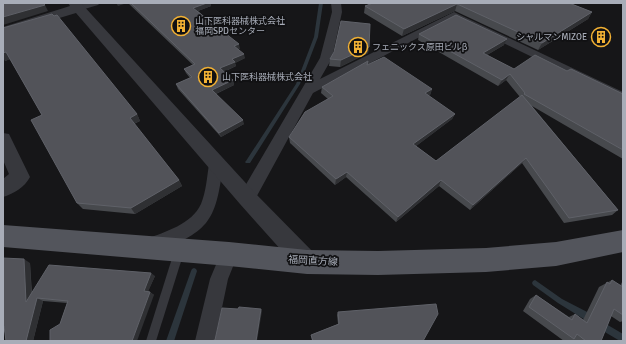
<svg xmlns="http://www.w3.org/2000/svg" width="626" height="344" font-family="Signika,'Noto Sans JP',sans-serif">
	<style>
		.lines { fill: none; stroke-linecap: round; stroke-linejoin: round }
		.stream { fill: #2c353c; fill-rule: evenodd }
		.service { fill: #37383d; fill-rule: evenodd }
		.minor { fill: #37383d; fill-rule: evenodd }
		.tertiary { fill: #37383d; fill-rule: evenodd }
		.primary { fill: #53555c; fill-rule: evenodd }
		.wall { fill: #47494d }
		.shaded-wall { fill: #2f3033 }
		.building { fill: #525359; stroke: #5f6168 }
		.labels { text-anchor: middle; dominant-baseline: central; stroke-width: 3.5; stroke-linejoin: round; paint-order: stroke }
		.far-poi-label { font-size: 9px; fill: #a8adb8; stroke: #111113; text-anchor: start }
		.street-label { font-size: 10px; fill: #a8adb8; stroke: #111113 }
	</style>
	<rect width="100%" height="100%" fill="#161618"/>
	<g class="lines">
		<!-- stream -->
		<g class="stream">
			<path d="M 319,3 L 323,3 L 318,37 L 300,84 L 250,163 L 246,163 L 245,162 L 246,161 L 296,84 L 314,37 Z"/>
			<path d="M 194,268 L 196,269 L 197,271 L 174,341 L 166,341 L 191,271 L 192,269 Z"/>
			<path d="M 535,280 L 562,299 L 593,315 L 594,318 L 593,321 L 590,322 L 587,321 L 558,303 L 533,285 L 532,283 L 533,281 Z"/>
			<path d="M 601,321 L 623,334 L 623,341 L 620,341 L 598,328 L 597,325 L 598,322 Z"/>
		</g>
		<!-- service -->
		<path class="service" d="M 179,248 L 182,249 L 184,252 L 156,341 L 146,341 L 174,252 L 176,249 Z"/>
		<!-- minor -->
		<g class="minor">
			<path d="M 85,3 L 100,3 L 98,5 L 78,11 L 73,8 L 75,6 Z"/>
			<path d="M 331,3 L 341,3 L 342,12 L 332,58 L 320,79 L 454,12 L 623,92 L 623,101 L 454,19 L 313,93 L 253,203 L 247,205 L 241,203 L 239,198 L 241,193 L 320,58 L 332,12 Z"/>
			<path d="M 216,158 L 221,160 L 223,164 C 216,224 208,232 152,253 L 146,251 L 143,245 L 146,239 C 165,232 192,224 201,204 C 206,192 207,177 209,164 L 211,160 Z"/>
			<path d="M 229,246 L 235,248 L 238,254 L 228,279 L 215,341 L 195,341 L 210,279 L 223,248 Z"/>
		</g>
		<!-- tertiary -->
		<g class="tertiary">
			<path d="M 68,3 L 81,3 L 254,192 L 315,254 L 318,262 L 315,270 L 307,273 L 299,270 L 240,204 L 76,13 L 3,35 L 3,27 L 70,6 Z"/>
			<path d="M 3,133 L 9,134 L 30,177 C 25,187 13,194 3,197 L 3,179 L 9,174 L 3,160 Z"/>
		</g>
		<!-- primary -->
		<path class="primary" d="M 3,225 L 229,242 L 307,250 L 378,251 L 486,248 L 556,242 L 623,230 L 623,252 L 556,266 L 486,272 L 378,275 L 307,274 L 229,266 L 3,247 Z"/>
	</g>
	<!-- wall -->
	<g class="wall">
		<path d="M 128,3 L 211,3 L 211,6 L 198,11 L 240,49 L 238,49 L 245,58 L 235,63 L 236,66 L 224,72 L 233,80 L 234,85 L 216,94 L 244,124 L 221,137 L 178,89 L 176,84 L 190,78 L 186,73 L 184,69 L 193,65 Z"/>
		<path d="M 373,3 L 569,3 L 592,12 L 588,19 L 538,50 L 455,11 L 402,36 L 364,13 L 365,6 Z"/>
		<path d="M 3,28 L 137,114 L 140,121 L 134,124 L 179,180 L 182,186 L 135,214 L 83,209 L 77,203 L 42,115 L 10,59 L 5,61 Z"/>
		<path d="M 419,34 L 504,45 L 487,55 L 514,69 L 567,71 L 623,94 L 623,159 L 532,106 L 618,210 L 612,215 L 564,223 L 522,163 L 470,210 L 439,186 L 396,222 L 346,177 L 335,185 L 290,143 L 289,137 L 328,99 L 321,93 L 322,87 L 367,65 L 432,89 L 430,95 L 428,96 L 455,114 L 452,119 L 416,146 L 436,161 L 520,97 L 506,80 L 498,86 L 418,40 Z"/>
		<path d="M 369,47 L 368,53 L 340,67 L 329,66 L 330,59 Z"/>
		<path d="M 30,263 L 32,294 L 155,276 L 148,291 L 154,295 L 60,324 L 67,303 L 43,301 L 33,341 L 6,341 L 5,332 Z"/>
		<path d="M 612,280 L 620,286 L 623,280 L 623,321 L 620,322 L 611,316 L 601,341 L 574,341 L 573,340 L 570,341 L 564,341 L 523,311 L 530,299 L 536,295 L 569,317 L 575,314 L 583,320 L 599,287 Z"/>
		<path d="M 338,312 L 423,341 L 312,341 L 311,335 L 338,324 L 337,315 Z"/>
	</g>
	<!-- shaded-wall -->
	<g class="shaded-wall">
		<path d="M 116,3 L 127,3 L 118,6 Z"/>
		<path d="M 207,3 L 211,3 L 211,6 L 195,12 L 193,8 Z"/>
		<path d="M 457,4 L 455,11 L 402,36 L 404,29 Z"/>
		<path d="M 45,5 L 48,11 L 3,25 L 3,17 Z"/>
		<path d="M 592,12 L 588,19 L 538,50 L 542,43 Z"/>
		<path d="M 507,39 L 504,45 L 480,59 L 483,53 Z"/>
		<path d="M 239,44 L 240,49 L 235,51 L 234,46 Z"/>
		<path d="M 369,47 L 368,53 L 340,67 L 341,60 Z"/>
		<path d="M 6,52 L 11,59 L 5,61 L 3,58 L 3,53 Z"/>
		<path d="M 244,54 L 245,58 L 235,63 L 236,66 L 221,73 L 220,68 L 232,59 Z"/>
		<path d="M 510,74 L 506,80 L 498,86 L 502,80 Z"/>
		<path d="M 233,80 L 234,85 L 213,95 L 212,90 Z"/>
		<path d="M 432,89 L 430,95 L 423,99 L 425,93 Z"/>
		<path d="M 137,114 L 140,121 L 133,124 L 130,118 Z"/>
		<path d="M 455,114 L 452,119 L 411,150 L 413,144 Z"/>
		<path d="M 243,120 L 244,124 L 221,137 L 219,133 Z"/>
		<path d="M 526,158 L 522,163 L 470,210 L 473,205 Z"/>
		<path d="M 347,172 L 346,177 L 335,185 L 336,179 Z"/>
		<path d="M 179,180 L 182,186 L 135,214 L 131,208 Z"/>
		<path d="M 441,180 L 439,186 L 396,222 L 398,217 Z"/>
		<path d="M 24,259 L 30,263 L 32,305 L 26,302 Z"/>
		<path d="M 151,273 L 155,276 L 147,294 L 144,291 Z"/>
		<path d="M 150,292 L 154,295 L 137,341 L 132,341 Z"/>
		<path d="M 37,298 L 43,301 L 33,341 L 26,341 Z"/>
		<path d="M 261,309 L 262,311 L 257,341 L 256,341 Z"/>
		<path d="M 4,326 L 10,329 L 3,333 L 3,327 Z"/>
	</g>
	<!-- building -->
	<g class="building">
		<path d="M 3,3 L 43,3 L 45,5 L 3,17 Z"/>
		<path d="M 131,3 L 207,3 L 193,8 L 239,44 L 234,46 L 244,54 L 232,59 L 235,62 L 220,68 L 233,80 L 212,90 L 243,120 L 219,133 L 176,84 L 192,77 L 184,69 L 195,64 Z"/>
		<path d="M 373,3 L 569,3 L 592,12 L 542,43 L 457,4 L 404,29 L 365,6 Z"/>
		<path d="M 52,14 L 54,16 L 57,15 L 137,114 L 130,118 L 179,180 L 131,208 L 77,203 L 31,120 L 42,115 L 6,52 L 3,53 L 3,28 Z"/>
		<path d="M 456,15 L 507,39 L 483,53 L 514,69 L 535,55 L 567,71 L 571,69 L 623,94 L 623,150 L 524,94 L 525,93 L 510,74 L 502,80 L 419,34 Z"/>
		<path d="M 341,21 L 370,24 L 369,47 L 341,60 L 330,59 L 334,52 Z"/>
		<path d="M 384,57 L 432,89 L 425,93 L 455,114 L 413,144 L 436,161 L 522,95 L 618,210 L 569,218 L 526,158 L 473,205 L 441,180 L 398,217 L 347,172 L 336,179 L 289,137 L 305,112 L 333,96 L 322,87 L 368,61 L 367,65 Z"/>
		<path d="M 3,258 L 24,259 L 26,302 L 49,265 L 151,273 L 144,291 L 150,292 L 132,341 L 50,341 L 50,330 L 60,324 L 68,301 L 37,298 L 26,341 L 6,341 L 4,326 L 3,327 Z"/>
		<path d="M 612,280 L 623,287 L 623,315 L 614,309 L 601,341 L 586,341 L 577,334 L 574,339 L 529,307 L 536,295 L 572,320 L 575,314 L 587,323 L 607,282 L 610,284 Z"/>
		<path d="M 436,304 L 438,314 L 423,341 L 313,341 L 311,335 L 339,324 L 338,312 Z"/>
		<path d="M 239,307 L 261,309 L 256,341 L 211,341 L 215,340 L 222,308 L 238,309 Z"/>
	</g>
	<!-- icons -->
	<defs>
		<symbol id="building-ring" viewBox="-11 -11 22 22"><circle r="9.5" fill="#111113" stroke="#f2b134" stroke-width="1.5"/><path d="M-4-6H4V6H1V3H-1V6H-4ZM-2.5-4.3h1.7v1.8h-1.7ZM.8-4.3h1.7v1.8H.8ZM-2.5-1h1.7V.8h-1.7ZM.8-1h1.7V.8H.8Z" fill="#f2b134"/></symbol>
	</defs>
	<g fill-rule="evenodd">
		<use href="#building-ring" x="170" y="15" width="22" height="22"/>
		<use href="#building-ring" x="590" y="26" width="22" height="22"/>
		<use href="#building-ring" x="347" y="36" width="22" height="22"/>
		<use href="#building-ring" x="197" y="66" width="22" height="22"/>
	</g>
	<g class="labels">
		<!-- far-poi labels -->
		<g class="far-poi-label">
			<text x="195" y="21">山下医科器械株式会社<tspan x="195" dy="10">福岡SPDセンター</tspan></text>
			<text x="587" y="37" text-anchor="end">シャルマンMIZOE</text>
			<text x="372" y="47">フェニックス原田ビルβ</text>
			<text x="222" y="77">山下医科器械株式会社</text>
		</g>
		<!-- street labels -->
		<g class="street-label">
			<text transform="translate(313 261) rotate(3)">福岡直方線</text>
		</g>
	</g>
	<!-- border -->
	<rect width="626" height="344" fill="none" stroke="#a8adb8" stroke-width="8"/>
</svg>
